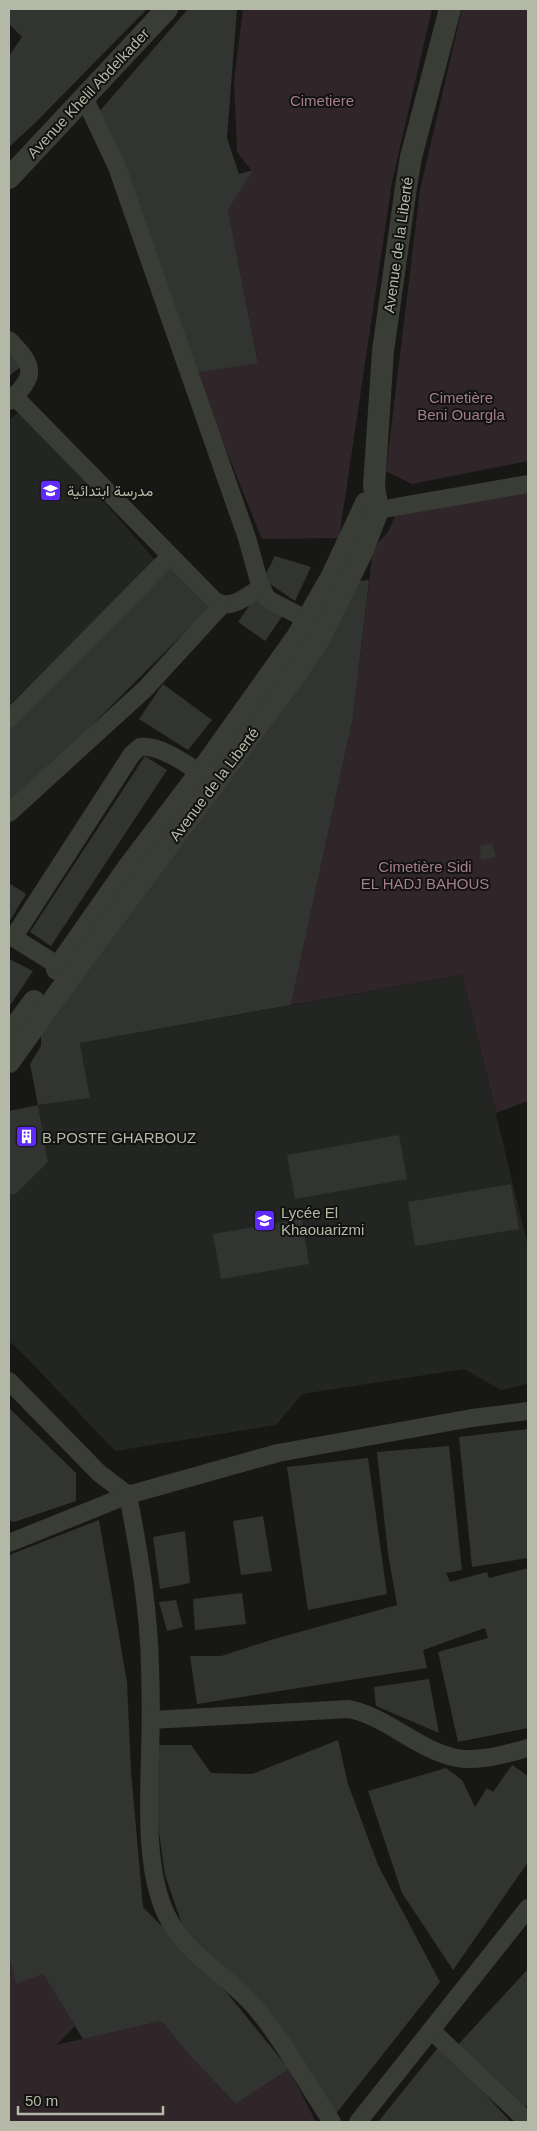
<svg xmlns="http://www.w3.org/2000/svg" width="537" height="2131" font-family="Arial,Vazirmatn,sans-serif">
	<style>
		.built { fill: #232522 }
		.green { fill: #302528 }
		.building { fill: #323431 }
		.lines { fill: none; stroke-linecap: round; stroke-linejoin: round }
		.minor { stroke: #3a3d36; stroke-width: 18 }
		.tertiary { stroke: #3a3d36; stroke-width: 22 }
		.labels { text-anchor: middle; dominant-baseline: central; stroke-width: 4; stroke-linejoin: round; paint-order: stroke }
		.street-label { font-size: 15px; fill: #b4b9a7; stroke: #121311 }
		.park-label { font-size: 15px; fill: #a57d8b; stroke: #121311 }
		.poi-label { font-size: 15px; fill: #b4b9a7; stroke: #121311; text-anchor: start }
	</style>
	<rect width="100%" height="100%" fill="#171816"/>
	<!-- built -->
	<g class="built">
		<path d="M 22,409 L 155,560 L 9,705 L 9,420 Z"/>
		<path d="M 462,975 L 528,1246 L 528,1384 L 501,1390 L 464,1369 L 302,1394 L 276,1425 L 115,1451 L 27,1358 L 9,1341 L 9,1195 L 16,1194 L 48,1162 L 38,1105 L 90,1098 L 80,1043 Z"/>
	</g>
	<!-- green -->
	<g class="green">
		<path d="M 243,9 L 432,9 L 392,182 L 339,538 L 262,539 L 195,373 L 258,362 L 228,210 L 252,171 L 237,152 L 234,80 Z"/>
		<path d="M 462,9 L 528,9 L 528,461 L 412,484 L 386,471 L 420,190 Z"/>
		<path d="M 528,490 L 528,1101 L 496,1113 L 462,975 L 291,1005 L 353,717 L 373,548 L 388,532 L 395,516 Z"/>
		<path d="M 9,1956 L 16,1983 L 43,1974 L 75,2026 L 56,2045 L 161,2021 L 191,2057 L 236,2104 L 289,2069 L 316,2122 L 9,2122 Z"/>
	</g>
	<!-- building -->
	<g class="building">
		<path d="M 9,9 L 147,9 L 35,123 L 9,147 L 9,56 L 22,37 L 9,24 Z"/>
		<path d="M 188,9 L 237,9 L 227,138 L 239,174 L 253,170 L 228,210 L 258,363 L 195,373 L 98,113 Z"/>
		<path d="M 9,350 L 23,365 L 9,376 Z"/>
		<path d="M 275,556 L 311,567 L 295,601 L 263,579 Z"/>
		<path d="M 173,565 L 211,606 L 9,808 L 9,725 Z"/>
		<path d="M 369,580 L 353,717 L 291,1005 L 80,1043 L 90,1098 L 38,1105 L 30,1064 L 41,1046 L 41,1024 L 358,581 Z"/>
		<path d="M 256,596 L 283,615 L 265,641 L 238,622 Z"/>
		<path d="M 163,684 L 212,720 L 188,750 L 139,719 Z"/>
		<path d="M 145,756 L 167,770 L 51,946 L 30,932 Z"/>
		<path d="M 492,843 L 496,857 L 481,860 L 480,846 Z"/>
		<path d="M 9,883 L 26,894 L 9,922 Z"/>
		<path d="M 9,959 L 33,971 L 9,1007 Z"/>
		<path d="M 38,1105 L 48,1162 L 16,1194 L 9,1195 L 9,1111 Z"/>
		<path d="M 399,1135 L 407,1179 L 295,1199 L 287,1155 Z"/>
		<path d="M 511,1184 L 519,1229 L 415,1246 L 408,1202 Z"/>
		<path d="M 302,1219 L 309,1264 L 221,1279 L 213,1234 Z"/>
		<path d="M 9,1408 L 76,1473 L 76,1501 L 14,1522 L 9,1520 Z"/>
		<path d="M 528,1429 L 528,1558 L 472,1567 L 459,1437 Z"/>
		<path d="M 449,1446 L 462,1570 L 446,1573 L 450,1582 L 487,1572 L 489,1578 L 528,1568 L 528,1728 L 458,1742 L 438,1652 L 488,1638 L 485,1628 L 423,1650 L 427,1668 L 197,1704 L 190,1656 L 221,1656 L 274,1639 L 397,1605 L 388,1554 L 377,1452 Z"/>
		<path d="M 368,1458 L 387,1594 L 308,1610 L 287,1467 Z"/>
		<path d="M 263,1516 L 272,1571 L 241,1575 L 233,1521 Z"/>
		<path d="M 99,1520 L 127,1682 L 131,1771 L 143,1907 L 227,1993 L 289,2069 L 236,2104 L 191,2057 L 161,2021 L 83,2039 L 43,1974 L 16,1984 L 9,1956 L 9,1555 Z"/>
		<path d="M 185,1531 L 190,1583 L 160,1589 L 153,1537 Z"/>
		<path d="M 242,1593 L 246,1624 L 195,1630 L 193,1599 Z"/>
		<path d="M 176,1600 L 183,1627 L 167,1631 L 159,1602 Z"/>
		<path d="M 429,1679 L 439,1733 L 376,1706 L 374,1687 Z"/>
		<path d="M 338,1740 L 348,1784 L 378,1865 L 440,1982 L 335,2115 L 255,1994 L 185,1933 L 165,1875 L 157,1818 L 159,1745 L 191,1745 L 211,1773 L 252,1774 Z"/>
		<path d="M 512,1765 L 528,1776 L 528,1862 L 453,1970 L 402,1893 L 368,1791 L 446,1768 L 462,1780 L 475,1807 L 487,1788 L 493,1792 Z"/>
		<path d="M 528,1969 L 528,2105 L 520,2110 L 455,2048 Z"/>
		<path d="M 440,2045 L 508,2119 L 510,2122 L 378,2122 Z"/>
	</g>
	<g class="lines">
		<!-- minor -->
		<g class="minor">
			<path d="M 84,97 L 117,167 L 247,538 L 259,581 L 266,597 L 271,601 L 308,620"/>
			<path d="M 9,340 C 35,366 37,376 9,401"/>
			<path d="M 14,396 L 215,601 C 231,611 247,596 261,587"/>
			<path d="M 366,509 L 378,510 L 528,484"/>
			<path d="M 9,719 L 170,556"/>
			<path d="M 9,813 L 145,689 L 222,605"/>
			<path d="M 9,935 L 59,966"/>
			<path d="M 13,938 L 132,754 L 140,747 C 160,744 194,768 210,781"/>
			<path d="M 9,1381 L 99,1473 L 128,1495 C 139,1552 149,1610 150,1667 C 151,1696 151,1725 150,1754 C 149,1802 145,1870 166,1914 C 185,1956 232,1977 259,2012 C 287,2046 308,2086 332,2122"/>
			<path d="M 9,1543 L 128,1495 L 278,1453 L 472,1418 L 528,1411"/>
			<path d="M 151,1720 L 349,1709 C 388,1717 417,1750 457,1758 C 480,1762 506,1754 528,1748"/>
			<path d="M 432,2031 L 528,2122"/>
			<path d="M 358,2122 L 528,1908"/>
		</g>
		<!-- tertiary -->
		<g class="tertiary">
			<path d="M 9,178 L 167,9"/>
			<path d="M 57,969 L 127,869 L 200,773 L 297,637 L 332,576 L 366,503"/>
			<path d="M 9,1035 L 34,1001"/>
			<path d="M 9,1062 L 75,970 L 291,681 L 316,644 L 327,624 L 362,552 L 378,510 L 374,486 L 383,351 L 406,187 L 411,157 L 450,9"/>
		</g>
	</g>
	<!-- icons -->
	<defs>
		<symbol id="school-square" viewBox="-11 -11 22 22"><rect x="-9" y="-9" width="18" height="18" rx="4" fill="#602afc" stroke="#121311"/><path d="M0-5L7-2L0 1L-7-2ZM-4 1L0 2.5L4 1V4Q0 6-4 4Z" fill="#fff"/></symbol>
		<symbol id="building-square" viewBox="-11 -11 22 22"><rect x="-9" y="-9" width="18" height="18" rx="4" fill="#602afc" stroke="#121311"/><path d="M-4-6H4V6H1V3H-1V6H-4ZM-2.5-4.3h1.7v1.8h-1.7ZM.8-4.3h1.7v1.8H.8ZM-2.5-1h1.7V.8h-1.7ZM.8-1h1.7V.8H.8Z" fill="#fff"/></symbol>
	</defs>
	<g fill-rule="evenodd">
		<use href="#school-square" x="38" y="478" width="25" height="25"/>
		<use href="#building-square" x="14" y="1124" width="25" height="25"/>
		<use href="#school-square" x="252" y="1208" width="25" height="25"/>
	</g>
	<g class="labels">
		<!-- street labels -->
		<g class="street-label">
			<text transform="translate(88 93) rotate(-47)">Avenue Khelil Abdelkader</text>
			<text transform="translate(398 245) rotate(-82)">Avenue de la Liberté</text>
			<text transform="translate(214 784) rotate(-53)">Avenue de la Liberté</text>
		</g>
		<!-- park labels -->
		<g class="park-label">
			<text x="322" y="100">Cimetiere</text>
			<text x="461" y="397">Cimetière<tspan x="461" dy="17">Beni Ouargla</tspan></text>
			<text x="425" y="866">Cimetière Sidi<tspan x="425" dy="17">EL HADJ BAHOUS</tspan></text>
		</g>
		<!-- poi labels -->
		<g class="poi-label">
			<text x="67" y="490">مدرسة ابتدائية</text>
			<text x="42" y="1137">B.POSTE GHARBOUZ</text>
			<text x="281" y="1212">Lycée El<tspan x="281" dy="17">Khaouarizmi</tspan></text>
		</g>
	</g>
	<!-- border -->
	<rect width="537" height="2131" fill="none" stroke="#b4b9a7" stroke-width="20"/>
	<!-- scale -->
	<path d="M18 2106v8h145v-8" fill="none" stroke="#b4b9a7" stroke-width="2.5"/>
	<text x="25" y="2106" font-size="15" fill="#b4b9a7" stroke="#121311" stroke-width="4" paint-order="stroke">50 m</text>
</svg>
